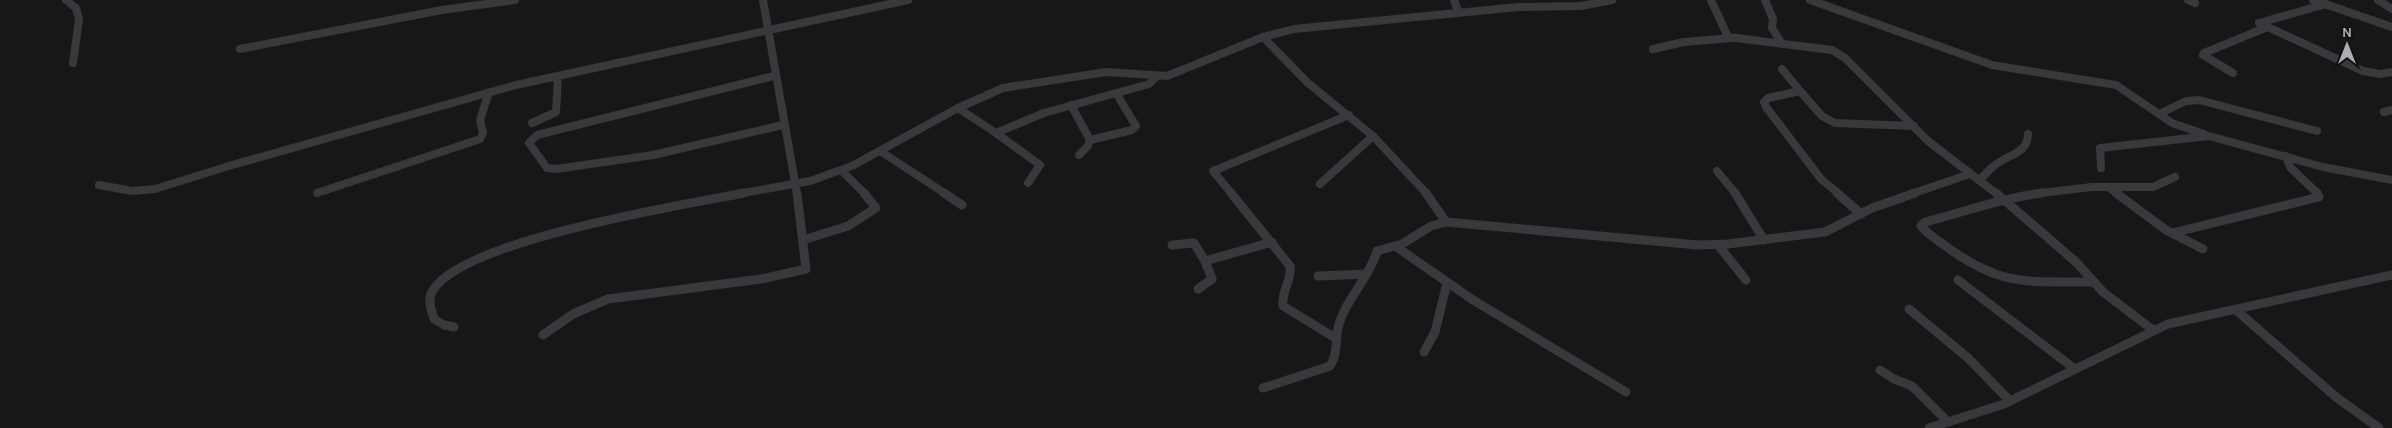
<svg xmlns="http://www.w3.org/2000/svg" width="2392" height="428" font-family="Karla,sans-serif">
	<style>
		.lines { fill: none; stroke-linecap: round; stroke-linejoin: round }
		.street-far1 { stroke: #38393d; stroke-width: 8 }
		.street { stroke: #38393d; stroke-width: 9 }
	</style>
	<rect width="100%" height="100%" fill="#171718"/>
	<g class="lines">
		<!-- street-far1 -->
		<g class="street-far1">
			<path d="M 66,0 L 76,8 L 79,20 L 73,63"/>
			<path d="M 763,0 L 797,194"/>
			<path d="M 1454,0 L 1459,13"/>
			<path d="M 1711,0 L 1728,37 L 1832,50 L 1845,58 L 1928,141 L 1997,194"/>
			<path d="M 1765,0 L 1773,19 L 1772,28 L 1782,44"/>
			<path d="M 1810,0 L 1992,65 L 2116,85 L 2159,114"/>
			<path d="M 2188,0 L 2195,3"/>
			<path d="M 2313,0 L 2392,27"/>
			<path d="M 2378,0 L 2392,9"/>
			<path d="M 2326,4 L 2259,23 L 2363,71 L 2380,74 L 2392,72"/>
			<path d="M 1263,37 L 1308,83 L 1373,136 L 1427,194"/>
			<path d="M 240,49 L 442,10 L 515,0"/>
			<path d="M 1653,49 L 1684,42 L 1731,38"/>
			<path d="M 1782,69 L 1800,91"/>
			<path d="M 2233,73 L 2203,55 L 2204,53 L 2265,28"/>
			<path d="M 774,76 L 537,135 L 529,143 L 547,168 L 556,169 L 653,155 L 783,125"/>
			<path d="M 1071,105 L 1090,140 L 1088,146 L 1079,155"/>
			<path d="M 958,108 L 996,133 L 1044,113 L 1149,84 L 1157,76"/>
			<path d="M 2384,112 L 2392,110"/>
			<path d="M 532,123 L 556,112 L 558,76"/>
			<path d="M 996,133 L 1040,165 L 1028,183"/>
			<path d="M 2204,134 L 2172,123 L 2159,114 L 2186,101 L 2199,100 L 2317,131"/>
			<path d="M 1090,140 L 1132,130 L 1136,126 L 1116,93"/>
			<path d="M 880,151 L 946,194"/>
			<path d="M 2286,156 L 2290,167 L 2318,194"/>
			<path d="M 2101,168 L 2100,148 L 2209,136 L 2323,167 L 2392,180"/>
			<path d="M 842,171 L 865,194"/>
			<path d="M 1717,171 L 1736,194"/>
			<path d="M 1979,180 C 1985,176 1988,170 1994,166 C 2005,155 2028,155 2028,134"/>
			<path d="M 1320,184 L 1373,136"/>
			<path d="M 99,185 L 132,191 L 155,189 L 232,165 L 516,85 L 908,0"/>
			<path d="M 2108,187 L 2118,194"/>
			<path d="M 317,193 L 480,139 L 483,133 L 480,120 L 489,92"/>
			<path d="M 738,194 L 810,181 L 852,166 L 958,108 L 1003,88 L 1106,72 L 1167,76 L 1263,37 L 1294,29 L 1518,7 L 1581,6 L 1612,0"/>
			<path d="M 1232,194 L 1213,171 L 1349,115"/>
			<path d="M 1839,194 L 1821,179 L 1766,107 L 1764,102 L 1768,98 L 1800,91 L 1822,116 L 1835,123 L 1914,126"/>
			<path d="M 1911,194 L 1970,174"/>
			<path d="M 2032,194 L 2092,187 L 2153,187 L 2175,177"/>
		</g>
		<!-- street -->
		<g class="street">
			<path d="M 944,193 L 962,205"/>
			<path d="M 1231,193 L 1290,266 C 1292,281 1281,291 1283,306 L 1337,339"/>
			<path d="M 1426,193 L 1446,222 L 1698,245 L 1728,244 L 1825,232 L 1872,208 L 1915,193"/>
			<path d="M 1735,193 L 1764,240"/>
			<path d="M 1837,193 L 1861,214"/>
			<path d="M 1996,193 L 2076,262 L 2103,292 L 2153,330"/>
			<path d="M 2042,193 C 2002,198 1964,212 1925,222 L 1921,226 C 1929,236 1941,242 1951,250 C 2005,288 2032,281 2094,282"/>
			<path d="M 2116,193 L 2166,230 L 2203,249"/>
			<path d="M 2172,233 L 2319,197 L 2317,193"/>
			<path d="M 803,240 L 848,226 L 876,208 L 864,193"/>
			<path d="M 1172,245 L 1194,243 L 1205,261"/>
			<path d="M 1718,245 L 1746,280"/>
			<path d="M 1395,246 L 1473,300 L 1626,392"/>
			<path d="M 1318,276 L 1367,274"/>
			<path d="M 1958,280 L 2075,369"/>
			<path d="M 1198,289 L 1212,279 L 1205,261 L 1272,242"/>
			<path d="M 1909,309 L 1968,358 L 2010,401"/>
			<path d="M 2236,310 L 2336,397 L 2379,428"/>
			<path d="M 454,327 L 444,325 L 434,319 C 431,309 427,299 433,290 C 464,240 683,205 744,193"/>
			<path d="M 543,335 L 573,314 L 608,299 L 761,279 L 806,269 L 797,193"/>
			<path d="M 1424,352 L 1435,332 L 1447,283"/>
			<path d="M 1880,370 L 1894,379 L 1912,386 L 1948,422"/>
			<path d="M 1263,388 L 1330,366 C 1338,354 1335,342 1338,328 C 1344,301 1369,279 1377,251 L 1402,244 L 1431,226 L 1446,222"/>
			<path d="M 1929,428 L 2004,404 L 2168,324 L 2392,275"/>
		</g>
	</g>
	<!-- north arrow -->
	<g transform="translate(2347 45)" stroke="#121213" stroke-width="4" paint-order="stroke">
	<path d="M0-4L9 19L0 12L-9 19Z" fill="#aaadb6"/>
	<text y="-8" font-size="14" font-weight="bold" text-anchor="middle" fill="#aaadb6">N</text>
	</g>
</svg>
